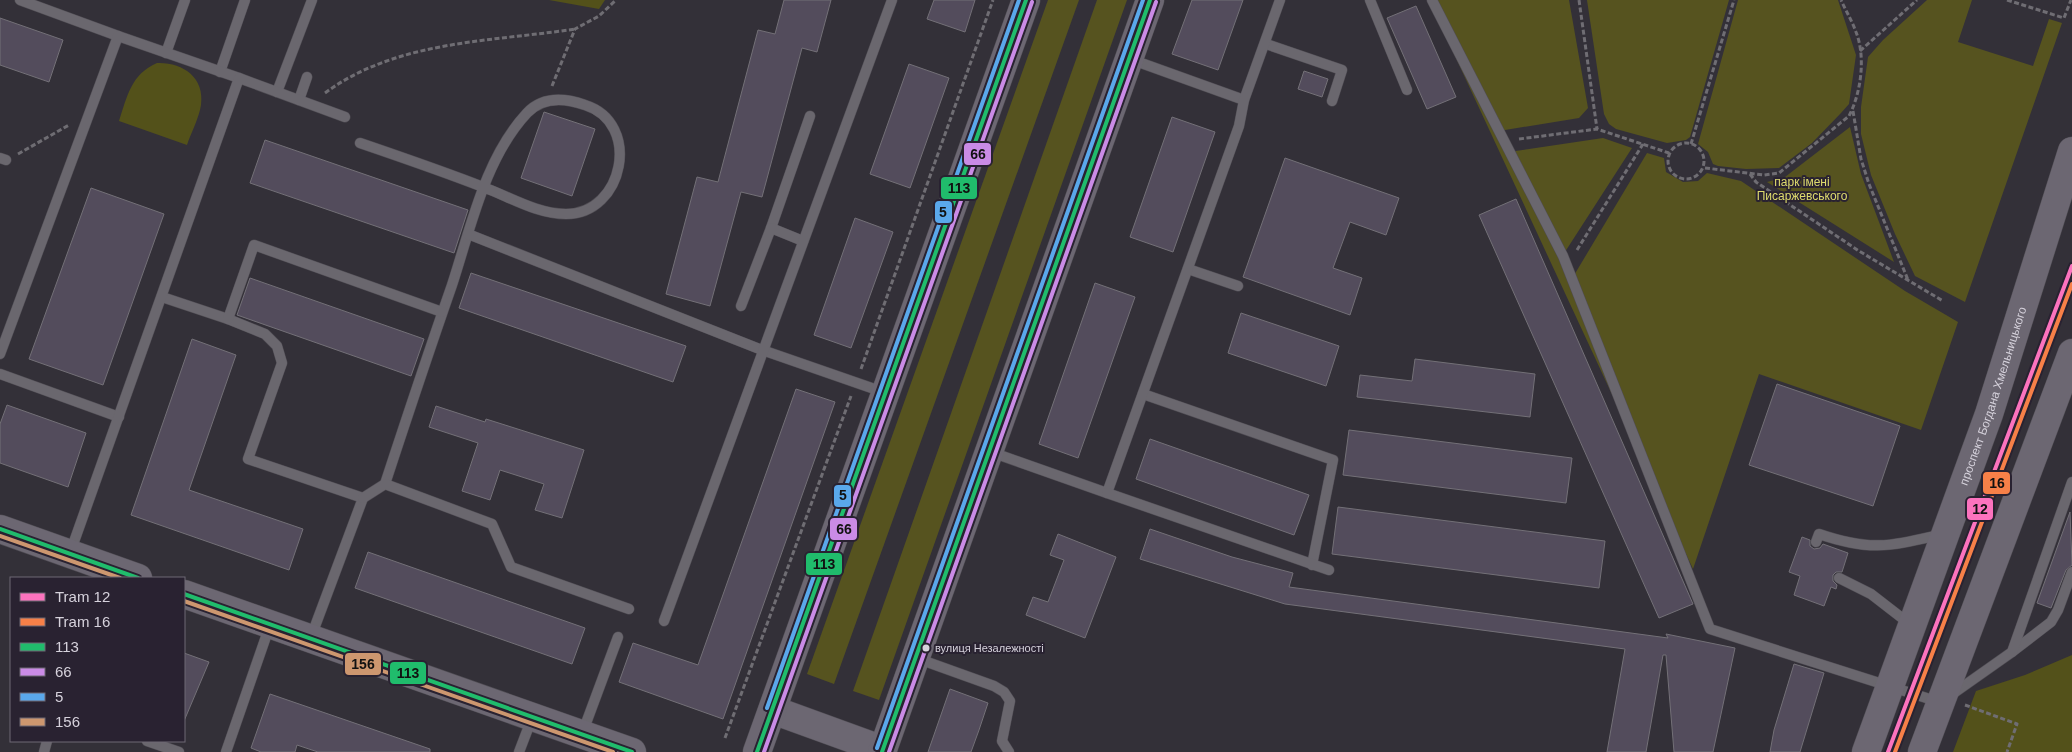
<svg xmlns="http://www.w3.org/2000/svg" width="2072" height="752" font-family="Arial,sans-serif">
	<style>
		.green { fill: #53511a }
		.forest { fill: #56531f }
		.building { fill: #534c5c; stroke: #737077 }
		.lines { fill: none; stroke-linecap: round; stroke-linejoin: round }
		.lane-casing { stroke: #504d54; stroke-width: 11 }
		.primary-casing { stroke: #504d54; stroke-width: 29 }
		.path { stroke: #6f6d73; stroke-width: 3; stroke-dasharray: 5 2.5; stroke-linecap: butt }
		.lane { stroke: #6a676e; stroke-width: 10 }
		.primary { stroke: #6c6772; stroke-width: 28 }
		.bus-1-casing { stroke: #292231; stroke-width: 8 }
		.bus-2-casing { stroke: #292231; stroke-width: 8 }
		.bus-3-casing { stroke: #292231; stroke-width: 8 }
		.bus-4-casing { stroke: #292231; stroke-width: 8 }
		.bus-1 { stroke: #20bc6c; stroke-width: 4 }
		.bus-2 { stroke: #ca8be6; stroke-width: 4 }
		.bus-3 { stroke: #5aa8eb; stroke-width: 4 }
		.bus-4 { stroke: #cd976f; stroke-width: 4 }
		.tram-1-casing { stroke: #292231; stroke-width: 8 }
		.tram-2-casing { stroke: #292231; stroke-width: 8 }
		.tram-1 { stroke: #fc73be; stroke-width: 4 }
		.tram-2 { stroke: #f78048; stroke-width: 4 }
		.bus-dot { fill: #d6d2dc; stroke: #292231; stroke-width: 2 }
		.labels { text-anchor: middle; dominant-baseline: central; stroke-width: 4; stroke-linejoin: round; paint-order: stroke }
		.bus-label { font-size: 11px; fill: #d6d2dc; stroke: #292231; text-anchor: start }
		.park-label { font-size: 12px; fill: #dedb6d; stroke: #292231 }
		.street-label { font-size: 12px; fill: #d6d2dc; stroke: #292231 }
		.line-badge { stroke: #292231; stroke-width: 2 }
		.pale-badge-label { font-size: 14px; text-anchor: middle; font-weight: bold; fill: #111 }
	</style>
	<rect width="100%" height="100%" fill="#333038"/>
	<!-- green -->
	<g class="green">
		<path d="M 549,0 L 605,0 L 599,9 Z"/>
		<path d="M 157,63 C 182,62 205,77 201,105 C 199,118 191,133 187,145 L 119,121 C 127,97 131,74 157,63 Z"/>
		<path d="M 2072,655 L 2072,752 L 1953,752 L 1976,691 L 2025,675 Z"/>
	</g>
	<!-- forest -->
	<g class="forest">
		<path d="M 1048,0 L 1079,0 L 834,684 L 807,674 Z"/>
		<path d="M 1097,0 L 1127,0 L 879,700 L 853,691 Z"/>
		<path d="M 1429,0 L 1569,0 L 1588,108 L 1579,118 L 1499,131 L 1509,152 L 1603,138 L 1632,148 L 1563,255 L 1573,277 L 1647,153 L 1664,158 L 1666,172 L 1683,182 L 1698,181 L 1707,173 L 1741,181 L 1905,291 L 1958,322 L 1921,430 L 1759,374 L 1693,569 Z"/>
		<path d="M 1587,0 L 1729,0 L 1690,137 L 1686,140 L 1667,143 L 1616,129 L 1609,124 L 1604,114 Z"/>
		<path d="M 1738,0 L 1838,0 L 1856,55 L 1849,104 L 1841,113 L 1812,143 L 1779,168 L 1746,169 L 1718,166 L 1713,164 L 1708,152 L 1698,144 Z"/>
		<path d="M 1927,0 L 1972,0 L 1958,42 L 2033,66 L 2049,19 L 2062,23 L 1965,302 L 1915,276 L 1895,234 L 1871,175 L 1861,134 L 1861,107 L 1868,57 L 1883,40 Z"/>
		<path d="M 1850,127 L 1861,174 L 1894,262 L 1767,182 L 1785,177 Z"/>
	</g>
	<!-- building -->
	<g class="building">
		<path d="M 784,0 L 831,0 L 817,52 L 802,48 L 762,197 L 741,192 L 710,306 L 666,294 L 697,177 L 718,182 L 758,30 L 775,34 Z"/>
		<path d="M 934,0 L 975,0 L 965,32 L 927,19 Z"/>
		<path d="M 1192,0 L 1243,0 L 1218,70 L 1172,54 Z"/>
		<path d="M 1416,6 L 1456,97 L 1427,109 L 1387,18 Z"/>
		<path d="M 0,18 L 63,40 L 49,82 L 0,65 Z"/>
		<path d="M 909,64 L 949,78 L 910,188 L 870,174 Z"/>
		<path d="M 1304,71 L 1328,79 L 1322,97 L 1298,89 Z"/>
		<path d="M 544,112 L 595,129 L 572,196 L 521,178 Z"/>
		<path d="M 1172,117 L 1215,132 L 1173,252 L 1130,237 Z"/>
		<path d="M 265,140 L 468,210 L 454,253 L 250,183 Z"/>
		<path d="M 1285,158 L 1399,198 L 1386,235 L 1350,222 L 1333,268 L 1362,278 L 1350,315 L 1243,277 Z"/>
		<path d="M 91,188 L 164,214 L 103,385 L 29,359 Z"/>
		<path d="M 1516,199 L 1693,604 L 1659,618 L 1479,215 Z"/>
		<path d="M 855,218 L 893,232 L 851,348 L 814,335 Z"/>
		<path d="M 471,273 L 686,346 L 673,382 L 459,308 Z"/>
		<path d="M 250,278 L 424,339 L 411,376 L 237,315 Z"/>
		<path d="M 1095,283 L 1135,297 L 1078,458 L 1039,444 Z"/>
		<path d="M 1241,313 L 1339,346 L 1326,386 L 1228,353 Z"/>
		<path d="M 192,339 L 236,355 L 189,490 L 303,529 L 289,570 L 131,515 Z"/>
		<path d="M 1415,359 L 1535,374 L 1530,417 L 1357,397 L 1360,375 L 1412,381 Z"/>
		<path d="M 1777,384 L 1900,426 L 1873,506 L 1749,465 Z"/>
		<path d="M 796,389 L 835,402 L 723,719 L 619,682 L 633,643 L 698,665 Z"/>
		<path d="M 7,405 L 86,433 L 68,487 L 0,463 L 0,424 Z"/>
		<path d="M 436,406 L 485,422 L 486,419 L 584,450 L 562,518 L 535,510 L 544,484 L 500,470 L 490,500 L 462,491 L 478,443 L 429,427 Z"/>
		<path d="M 1349,430 L 1572,458 L 1566,503 L 1343,475 Z"/>
		<path d="M 1150,439 L 1309,495 L 1294,535 L 1136,479 Z"/>
		<path d="M 1338,507 L 1605,541 L 1599,588 L 1332,554 Z"/>
		<path d="M 2070,512 L 2072,565 L 2066,570 L 2051,608 L 2037,603 Z"/>
		<path d="M 1150,529 L 1232,557 L 1293,573 L 1289,587 L 1668,638 L 1666,634 L 1735,648 L 1713,752 L 1674,752 L 1666,655 L 1663,655 L 1646,752 L 1607,752 L 1625,649 L 1285,604 L 1140,559 Z"/>
		<path d="M 1058,534 L 1116,557 L 1085,638 L 1026,615 L 1033,597 L 1048,602 L 1064,560 L 1050,555 Z"/>
		<path d="M 1802,537 L 1810,540 L 1810,546 L 1814,549 L 1820,548 L 1823,544 L 1848,553 L 1842,572 L 1836,572 L 1833,575 L 1833,581 L 1837,585 L 1836,589 L 1831,587 L 1824,606 L 1794,595 L 1800,576 L 1789,572 Z"/>
		<path d="M 368,552 L 585,628 L 572,664 L 355,588 Z"/>
		<path d="M 184,653 L 209,662 L 184,721 Z"/>
		<path d="M 1794,664 L 1824,673 L 1800,752 L 1770,752 L 1774,730 Z"/>
		<path d="M 950,689 L 988,703 L 979,730 L 971,752 L 928,752 Z"/>
		<path d="M 270,694 L 430,749 L 430,752 L 318,752 L 297,745 L 295,752 L 261,752 L 251,748 Z"/>
	</g>
	<g class="lines">
		<defs>
			<g id="lane">
				<path d="M 20,0 L 118,36"/>
				<path d="M 1370,0 L 1407,90"/>
				<path d="M 1432,0 L 1563,256 L 1710,629 L 1939,702"/>
				<path d="M 1266,44 L 1342,70 L 1332,101"/>
				<path d="M 166,53 L 185,0"/>
				<path d="M 1130,59 L 1244,100"/>
				<path d="M 220,72 L 245,0"/>
				<path d="M 277,92 L 312,0"/>
				<path d="M 299,100 L 307,77"/>
				<path d="M 360,143 C 401,157 442,171 483,187 C 510,197 537,214 566,214 C 624,214 642,123 585,105 C 565,98 543,96 527,113 C 485,158 471,227 452,285 C 429,351 407,417 385,484"/>
				<path d="M 0,158 L 6,160"/>
				<path d="M 771,228 L 810,116"/>
				<path d="M 468,234 L 762,350 L 886,393"/>
				<path d="M 1188,269 L 1238,286"/>
				<path d="M 162,297 L 228,319 L 265,334 L 277,346 L 282,363 L 248,459 L 363,498 L 311,637"/>
				<path d="M 741,306 L 771,228 L 803,241"/>
				<path d="M 228,319 L 254,245 L 442,312"/>
				<path d="M 0,354 L 118,36 L 239,78"/>
				<path d="M 0,374 L 119,417"/>
				<path d="M 1143,394 L 1333,460 L 1312,565"/>
				<path d="M 991,452 L 1107,493 L 1239,126 L 1244,100 L 1280,0"/>
				<path d="M 1107,493 L 1329,570"/>
				<path d="M 363,498 L 385,484 L 492,524 L 511,567 L 629,609"/>
				<path d="M 1816,542 L 1819,534 C 1872,552 1890,546 1943,534"/>
				<path d="M 70,553 L 239,78 L 345,117"/>
				<path d="M 1839,578 L 1871,594 L 1911,625"/>
				<path d="M 664,621 L 892,0"/>
				<path d="M 2012,652 L 2051,622 L 2058,610 L 2072,572"/>
				<path d="M 916,658 L 994,686 L 1004,692 L 1010,701 L 1002,741 L 1009,752"/>
				<path d="M 1951,695 L 2012,652 L 2072,482"/>
				<path d="M 582,734 L 618,637"/>
				<path d="M 147,741 L 179,752"/>
				<path d="M 44,752 L 47,741"/>
				<path d="M 226,752 L 270,625"/>
				<path d="M 519,752 L 532,718"/>
			</g>
			<g id="primary">
				<path d="M 0,529 L 138,578"/>
				<path d="M 184,594 L 632,752"/>
				<path d="M 773,710 L 883,750"/>
				<path d="M 757,752 L 1026,0"/>
				<path d="M 882,752 L 1150,0"/>
				<path id="s1" d="M 1866,752 L 1989,414 L 2072,151"/>
				<path d="M 1922,752 L 2072,353"/>
			</g>
		</defs>
		<!-- lane casing -->
		<use href="#lane" class="lane-casing"/>
		<!-- primary casing -->
		<use href="#primary" class="primary-casing"/>
		<!-- path -->
		<g class="path">
			<path d="M 1579,0 L 1597,129"/>
			<path d="M 2007,0 L 2064,18 L 2071,0"/>
			<path d="M 1860,51 L 1917,0"/>
			<path d="M 552,86 L 575,29 L 599,16 L 616,0"/>
			<path d="M 325,93 C 397,40 490,42 575,29"/>
			<path d="M 1853,111 L 1861,159 L 1869,184 L 1908,280"/>
			<path d="M 1519,139 L 1597,129 L 1669,153"/>
			<circle cx="1686" cy="161" r="18"/>
			<path d="M 1691,144 L 1734,0"/>
			<path d="M 18,154 L 69,125"/>
			<path d="M 1705,168 L 1764,175 L 1779,173 L 1849,116 C 1861,93 1866,57 1856,32 C 1852,21 1846,11 1841,0"/>
			<path d="M 1750,174 L 1756,182 L 1859,251 L 1943,301"/>
			<path d="M 1577,250 L 1643,144"/>
			<path d="M 861,369 L 993,0"/>
			<path d="M 1965,705 L 2017,724 L 2007,752"/>
			<path d="M 725,738 L 851,396"/>
		</g>
		<!-- lane -->
		<use href="#lane" class="lane"/>
		<!-- primary -->
		<use href="#primary" class="primary"/>
		<defs>
			<g id="bus-1">
				<path d="M 0,529 L 138,578"/>
				<path d="M 184,594 L 632,752"/>
				<path d="M 757,752 L 1026,0"/>
				<path d="M 882,752 L 1150,0"/>
			</g>
			<g id="bus-2">
				<path d="M 764,752 L 1032,2"/>
				<path d="M 889,752 L 1156,2"/>
			</g>
			<g id="bus-3">
				<path d="M 767,708 L 1019,0"/>
				<path d="M 877,748 L 1143,0"/>
			</g>
			<g id="bus-4">
				<path d="M 0,536 L 120,578"/>
				<path d="M 184,601 L 613,752"/>
			</g>
		</defs>
		<!-- bus-1 casing -->
		<use href="#bus-1" class="bus-1-casing"/>
		<!-- bus-2 casing -->
		<use href="#bus-2" class="bus-2-casing"/>
		<!-- bus-3 casing -->
		<use href="#bus-3" class="bus-3-casing"/>
		<!-- bus-4 casing -->
		<use href="#bus-4" class="bus-4-casing"/>
		<!-- bus-1 -->
		<use href="#bus-1" class="bus-1"/>
		<!-- bus-2 -->
		<use href="#bus-2" class="bus-2"/>
		<!-- bus-3 -->
		<use href="#bus-3" class="bus-3"/>
		<!-- bus-4 -->
		<use href="#bus-4" class="bus-4"/>
		<defs>
			<path id="tram-1" d="M 1888,752 L 2072,266"/>
			<path id="tram-2" d="M 1895,752 L 2072,284"/>
		</defs>
		<!-- tram-1 casing -->
		<use href="#tram-1" class="tram-1-casing"/>
		<!-- tram-2 casing -->
		<use href="#tram-2" class="tram-2-casing"/>
		<!-- tram-1 -->
		<use href="#tram-1" class="tram-1"/>
		<!-- tram-2 -->
		<use href="#tram-2" class="tram-2"/>
	</g>
	<!-- markers -->
	<circle class="bus-dot" cx="926" cy="648" r="4.5"/>
	<g class="labels">
		<!-- bus labels -->
		<g class="bus-label">
			<text x="935" y="648">вулиця Незалежності</text>
		</g>
		<!-- park labels -->
		<g class="park-label">
			<text x="1802" y="182">парк імені<tspan x="1802" dy="14">Писаржевського</tspan></text>
		</g>
		<!-- street labels -->
		<g class="street-label">
			<text stroke="none"><textPath href="#s1" startOffset="378">проспект Богдана Хмельницького</textPath></text>
		</g>
	</g>
	<g class="line-badge">
		<rect x="963" y="142" width="29" height="24" rx="5" fill="#ca8be6"/>
		<rect x="940" y="176" width="38" height="24" rx="5" fill="#20bc6c"/>
		<rect x="934" y="200" width="19" height="24" rx="5" fill="#5aa8eb"/>
		<rect x="1982" y="471" width="29" height="24" rx="5" fill="#f78048"/>
		<rect x="833" y="484" width="19" height="24" rx="5" fill="#5aa8eb"/>
		<rect x="1966" y="497" width="28" height="24" rx="5" fill="#fc73be"/>
		<rect x="829" y="517" width="29" height="24" rx="5" fill="#ca8be6"/>
		<rect x="805" y="552" width="38" height="24" rx="5" fill="#20bc6c"/>
		<rect x="344" y="652" width="38" height="24" rx="5" fill="#cd976f"/>
		<rect x="389" y="661" width="38" height="24" rx="5" fill="#20bc6c"/>
	</g>
	<g class="pale-badge-label">
		<text x="978" y="159">66</text>
		<text x="959" y="193">113</text>
		<text x="943" y="217">5</text>
		<text x="1997" y="488">16</text>
		<text x="843" y="500">5</text>
		<text x="1980" y="514">12</text>
		<text x="844" y="534">66</text>
		<text x="824" y="569">113</text>
		<text x="363" y="669">156</text>
		<text x="408" y="678">113</text>
	</g>
	<!-- legend -->
	<rect x="10" y="577" width="175" height="165" fill="#292231" stroke="#6e6875"/>
	<rect x="20" y="593" width="25" height="8" fill="#fc73be" stroke="#6e6875"/>
	<text x="55" y="602" font-size="15" fill="#d6d2dc">Tram 12</text>
	<rect x="20" y="618" width="25" height="8" fill="#f78048" stroke="#6e6875"/>
	<text x="55" y="627" font-size="15" fill="#d6d2dc">Tram 16</text>
	<rect x="20" y="643" width="25" height="8" fill="#20bc6c" stroke="#6e6875"/>
	<text x="55" y="652" font-size="15" fill="#d6d2dc">113</text>
	<rect x="20" y="668" width="25" height="8" fill="#ca8be6" stroke="#6e6875"/>
	<text x="55" y="677" font-size="15" fill="#d6d2dc">66</text>
	<rect x="20" y="693" width="25" height="8" fill="#5aa8eb" stroke="#6e6875"/>
	<text x="55" y="702" font-size="15" fill="#d6d2dc">5</text>
	<rect x="20" y="718" width="25" height="8" fill="#cd976f" stroke="#6e6875"/>
	<text x="55" y="727" font-size="15" fill="#d6d2dc">156</text>
</svg>
